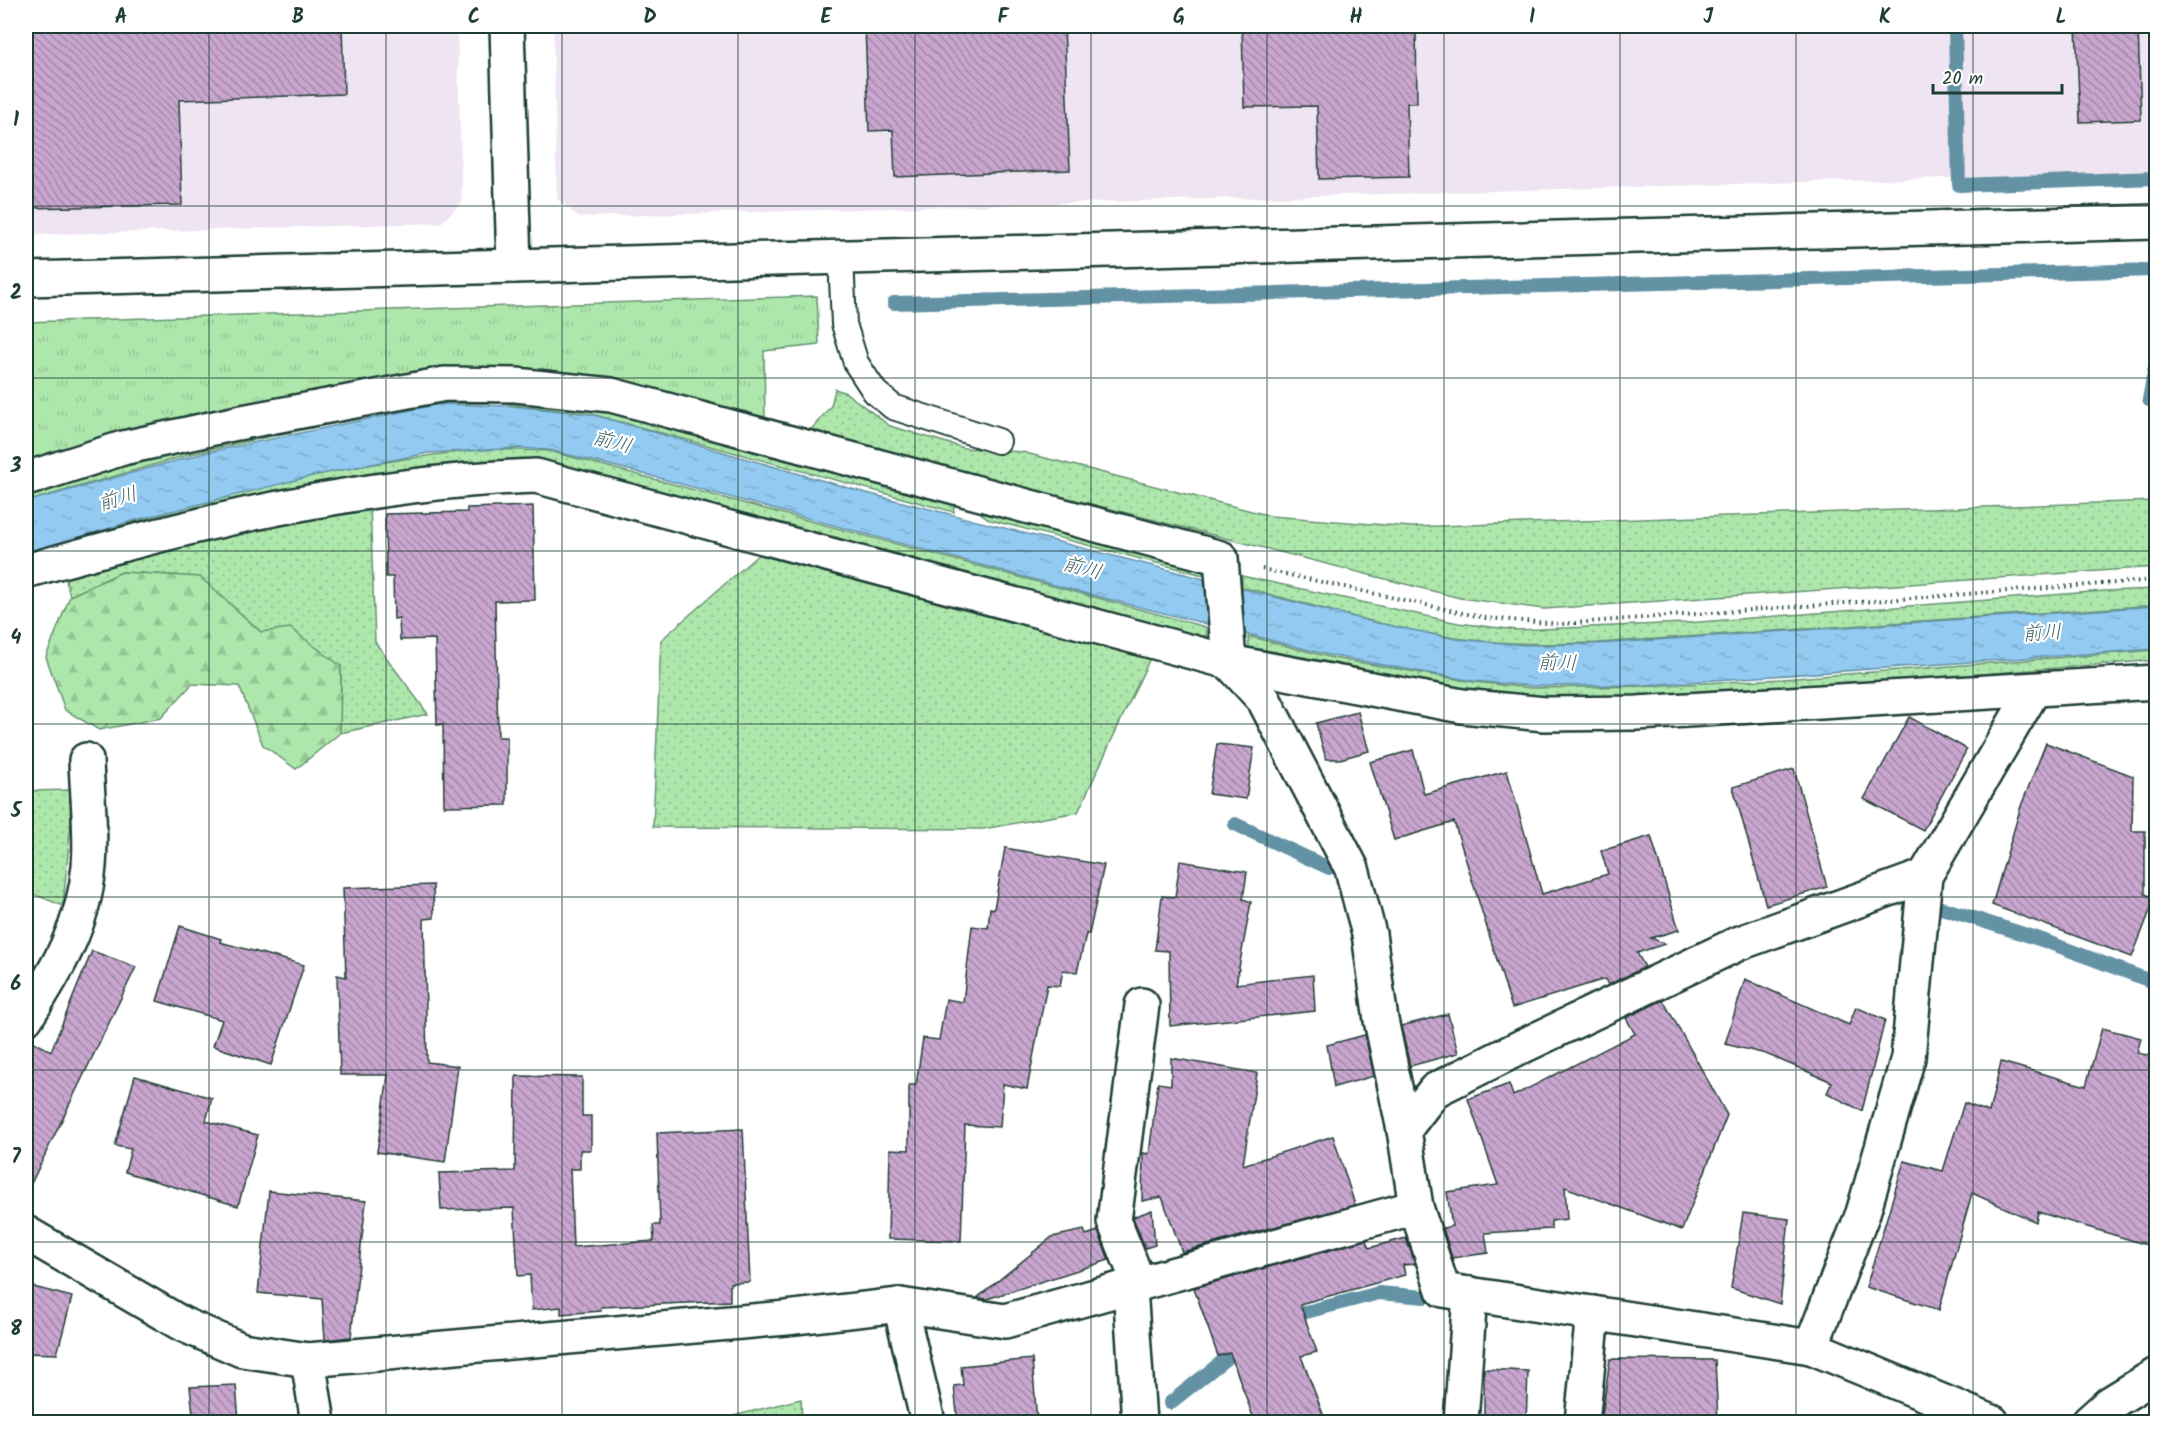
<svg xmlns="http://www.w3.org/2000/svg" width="2182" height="1448" font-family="Kalam,'Klee One',sans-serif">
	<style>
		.built { fill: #efe4f1 }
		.grass { fill: url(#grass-dots); stroke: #669270; stroke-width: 1.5 }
		.forest { fill: url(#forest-firs); stroke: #669270; stroke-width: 1.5 }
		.park { fill: url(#park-tufts); stroke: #669270; stroke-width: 1.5 }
		.water { fill: url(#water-ripples); stroke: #6492a5; stroke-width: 1.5 }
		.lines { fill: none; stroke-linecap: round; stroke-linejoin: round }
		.stream { stroke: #6492a5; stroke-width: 14 }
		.building { fill: url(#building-back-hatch); stroke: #1f3d34; stroke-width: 1.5 }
		.lane-casing { stroke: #1f3d34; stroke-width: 28 }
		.street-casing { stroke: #1f3d34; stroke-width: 38 }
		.secondary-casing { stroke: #1f3d34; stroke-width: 38 }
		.path { stroke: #1f3d34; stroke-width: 4; stroke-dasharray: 1.5 4.5; stroke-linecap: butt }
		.lane { stroke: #fff; stroke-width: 24 }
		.street { stroke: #fff; stroke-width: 33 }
		.secondary { stroke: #fff; stroke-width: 33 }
		.grid { fill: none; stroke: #1f3d34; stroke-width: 1.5; stroke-opacity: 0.55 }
		.labels { text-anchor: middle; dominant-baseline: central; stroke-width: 4.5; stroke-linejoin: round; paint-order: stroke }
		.water-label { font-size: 20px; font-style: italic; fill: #3c6063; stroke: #fff }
		.neatline { fill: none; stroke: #1f3d34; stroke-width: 2 }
		.grid-label { font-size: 20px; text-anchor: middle; font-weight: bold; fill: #1f3d34 }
	</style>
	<defs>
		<pattern id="grass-dots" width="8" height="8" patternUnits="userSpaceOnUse" patternTransform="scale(1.5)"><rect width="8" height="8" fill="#aee7ac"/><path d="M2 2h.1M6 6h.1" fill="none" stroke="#95c795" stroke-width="1.8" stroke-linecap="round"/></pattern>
		<pattern id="forest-firs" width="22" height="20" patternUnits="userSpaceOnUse" patternTransform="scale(1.5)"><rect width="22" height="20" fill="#aee7ac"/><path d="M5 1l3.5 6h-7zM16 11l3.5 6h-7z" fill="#95c795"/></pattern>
		<pattern id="park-tufts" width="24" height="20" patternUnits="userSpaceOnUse" patternTransform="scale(1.5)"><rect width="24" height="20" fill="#aee7ac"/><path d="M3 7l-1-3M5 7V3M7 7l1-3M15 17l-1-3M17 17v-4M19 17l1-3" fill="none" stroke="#95c795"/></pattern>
		<pattern id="water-ripples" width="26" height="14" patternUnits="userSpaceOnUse" patternTransform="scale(1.5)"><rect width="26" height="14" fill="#92caf1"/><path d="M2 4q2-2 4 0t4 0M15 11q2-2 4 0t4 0" fill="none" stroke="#7daecf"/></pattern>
		<pattern id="building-back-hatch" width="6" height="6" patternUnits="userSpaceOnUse" patternTransform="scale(1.5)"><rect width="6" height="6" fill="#c9a6cf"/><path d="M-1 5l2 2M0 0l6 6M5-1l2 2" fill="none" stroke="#a388a9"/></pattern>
	</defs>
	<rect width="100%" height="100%" fill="#fff"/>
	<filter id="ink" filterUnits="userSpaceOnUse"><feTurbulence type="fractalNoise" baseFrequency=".0167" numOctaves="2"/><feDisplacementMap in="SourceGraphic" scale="12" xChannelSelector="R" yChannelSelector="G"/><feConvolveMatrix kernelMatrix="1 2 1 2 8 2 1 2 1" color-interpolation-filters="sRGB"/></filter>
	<g filter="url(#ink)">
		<!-- built -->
		<g class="built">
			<path d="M 26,26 L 457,26 L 462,202 L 441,223 L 26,235 Z"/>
			<path d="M 553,26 L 2156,26 L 2156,172 L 579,217 L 557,199 Z"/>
		</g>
		<!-- grass -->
		<g class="grass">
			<path d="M 835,389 L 846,393 L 890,426 L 964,448 L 1022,452 L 1271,516 L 1411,527 L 2156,501 L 2156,567 L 1544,609 L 1460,598 L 809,432 L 831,406 Z"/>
			<path d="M 485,397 L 604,407 L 953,501 L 954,512 L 591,414 L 500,403 L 435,403 L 287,433 L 191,454 L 26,502 L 26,495 L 101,469 L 411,402 Z"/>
			<path d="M 487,449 L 549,451 L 1206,627 L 1207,635 L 1201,637 L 546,461 L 484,464 L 26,555 C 175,507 330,463 487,449 Z"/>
			<path d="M 370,503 L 375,642 L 428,714 L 340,733 L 341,666 L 261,632 L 200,577 L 122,572 L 70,596 L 63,569 Z"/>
			<path d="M 970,504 L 1202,567 L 1203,575 L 987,519 L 979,511 L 969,508 Z"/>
			<path d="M 759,554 L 1150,658 L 1078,812 L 983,829 L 653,827 L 661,640 Z"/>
			<path d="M 1242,576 L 1458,623 L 1517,630 L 1686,623 L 2105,591 L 2156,589 L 2156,605 L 1597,643 C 1550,644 1503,645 1456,638 C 1384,628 1313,605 1242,587 Z"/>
			<path d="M 1248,636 L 1333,658 L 1474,682 L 1531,688 L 1647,686 L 1782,679 L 2156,650 L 2156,660 L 1821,687 L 1630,699 L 1513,699 L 1252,650 L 1249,648 Z"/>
			<path d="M 74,790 L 63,906 L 26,891 L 26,791 Z"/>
			<path d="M 801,1399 L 802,1422 L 709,1422 Z"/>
		</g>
		<!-- forest -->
		<path class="forest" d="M 122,572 L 200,577 L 261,632 L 290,628 L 341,666 L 340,733 L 296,769 L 263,745 L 239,686 L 192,684 L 161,718 L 99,730 L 65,710 L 46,657 L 70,596 Z"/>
		<!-- park -->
		<path class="park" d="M 817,296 L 819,345 L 764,351 L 765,421 L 616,382 L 549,371 L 480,368 L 26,464 L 26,322 Z"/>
		<!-- water -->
		<path class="water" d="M 440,404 L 512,406 L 591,414 L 859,491 L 1373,622 L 1456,639 L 1526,645 L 1597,644 L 2156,606 L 2156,649 L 1645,685 L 1531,686 L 1473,681 L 1333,656 L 1084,593 L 633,471 L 549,450 L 521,448 L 428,453 L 316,475 L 132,521 L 26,555 L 26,502 L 204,453 Z"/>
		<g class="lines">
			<!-- stream -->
			<g class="stream">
				<path d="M 1955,26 L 1959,185 L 2156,178"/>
				<path d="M 894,303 L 2156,270"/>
				<path d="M 2149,400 L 2156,362"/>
				<path d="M 1235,824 L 1329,868"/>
				<path d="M 1942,908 L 2045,941 L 2156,983"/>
				<path d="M 1287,1317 L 1379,1293 L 1425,1297"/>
				<path d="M 1170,1403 L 1243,1345"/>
			</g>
		</g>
		<!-- building -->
		<g class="building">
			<path d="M 26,26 L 342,26 L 344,94 L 179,100 L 182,205 L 26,208 Z"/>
			<path d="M 865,26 L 1064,26 L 1070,170 L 895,177 L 893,130 L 869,131 Z"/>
			<path d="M 1242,26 L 1416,26 L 1417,103 L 1407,103 L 1409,177 L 1319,179 L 1317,106 L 1244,107 Z"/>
			<path d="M 2076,26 L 2138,26 L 2141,120 L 2080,122 Z"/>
			<path d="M 533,506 L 535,600 L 495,601 L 498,737 L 507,737 L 507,805 L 444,806 L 443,724 L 437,725 L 435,639 L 400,640 L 399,618 L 394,619 L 393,577 L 386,577 L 385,514 L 467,512 L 467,508 Z"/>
			<path d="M 1358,712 L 1369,751 L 1340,759 L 1326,759 L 1316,723 Z"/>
			<path d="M 1909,717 L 1967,749 L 1923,830 L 1864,799 Z"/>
			<path d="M 2046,743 L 2133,776 L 2132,831 L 2145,831 L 2145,894 L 2155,898 L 2132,957 L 1992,905 L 2021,806 Z"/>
			<path d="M 1217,744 L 1254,748 L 1246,799 L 1209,794 Z"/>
			<path d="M 1413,750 L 1424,794 L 1507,771 L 1542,894 L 1608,874 L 1601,851 L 1651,836 L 1679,930 L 1651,938 L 1665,944 L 1637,953 L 1645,967 L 1608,985 L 1605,979 L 1512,1008 L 1454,822 L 1394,840 L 1370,762 Z"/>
			<path d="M 1794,769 L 1827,887 L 1766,905 L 1733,787 Z"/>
			<path d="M 1005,848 L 1104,865 L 1089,934 L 1086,934 L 1077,972 L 1063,970 L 1060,986 L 1047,985 L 1027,1089 L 1003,1084 L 1000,1127 L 965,1125 L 961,1241 L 888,1239 L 890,1149 L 909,1150 L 909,1085 L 916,1085 L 923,1038 L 939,1040 L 946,999 L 963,1002 L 972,926 L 988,928 L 990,908 L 994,909 Z"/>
			<path d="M 1180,861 L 1247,872 L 1243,899 L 1251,902 L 1236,984 L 1313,975 L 1315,1011 L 1170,1026 L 1169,951 L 1155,950 L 1162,896 L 1175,897 Z"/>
			<path d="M 433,885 L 434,918 L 424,919 L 427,1062 L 458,1066 L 445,1162 L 377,1152 L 388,1075 L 340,1075 L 337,975 L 346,977 L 343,888 Z"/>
			<path d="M 180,926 L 221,939 L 220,942 L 304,965 L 271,1065 L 213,1046 L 222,1020 L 157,1001 Z"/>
			<path d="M 92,951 L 136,967 L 26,1194 L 26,1038 L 51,1051 Z"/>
			<path d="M 1745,979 L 1849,1025 L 1856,1007 L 1885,1020 L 1862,1111 L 1827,1093 L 1832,1082 L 1766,1054 L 1725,1044 Z"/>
			<path d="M 1663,1000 L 1727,1115 L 1682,1230 L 1565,1187 L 1567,1219 L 1551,1221 L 1551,1229 L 1485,1233 L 1488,1253 L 1452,1258 L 1443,1228 L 1452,1226 L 1447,1192 L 1498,1185 L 1468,1099 L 1509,1084 L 1513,1096 L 1635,1034 L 1626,1018 Z"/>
			<path d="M 1448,1014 L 1458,1053 L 1410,1066 L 1401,1026 Z"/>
			<path d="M 2102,1028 L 2141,1038 L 2137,1053 L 2157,1057 L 2157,1248 L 2038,1212 L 2036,1222 L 1972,1193 L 1939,1310 L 1866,1287 L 1904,1161 L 1943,1171 L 1964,1103 L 1989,1112 L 2001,1062 L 2086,1086 Z"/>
			<path d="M 1365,1035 L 1374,1076 L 1334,1087 L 1327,1045 Z"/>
			<path d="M 1171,1058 L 1257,1073 L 1243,1165 L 1333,1136 L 1355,1205 L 1182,1252 L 1162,1197 L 1142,1201 L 1143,1153 L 1149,1154 L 1158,1083 L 1171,1085 Z"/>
			<path d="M 135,1076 L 212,1098 L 206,1121 L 258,1135 L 238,1206 L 125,1172 L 131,1149 L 115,1146 Z"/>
			<path d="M 516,1076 L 582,1077 L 582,1116 L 591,1116 L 591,1150 L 580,1150 L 580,1169 L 570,1169 L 573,1247 L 654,1241 L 653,1225 L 660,1225 L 657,1133 L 743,1129 L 750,1282 L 730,1283 L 730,1301 L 601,1307 L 601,1311 L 561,1314 L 561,1307 L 532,1310 L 530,1275 L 518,1276 L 514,1208 L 441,1210 L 439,1173 L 515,1171 Z"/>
			<path d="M 269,1191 L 366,1201 L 351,1337 L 325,1340 L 322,1299 L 258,1293 Z"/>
			<path d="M 1152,1210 L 1155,1245 L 1145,1248 L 1133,1217 Z"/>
			<path d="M 1743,1213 L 1789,1219 L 1780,1304 L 1731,1288 Z"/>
			<path d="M 1084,1230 L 1086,1235 L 1098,1231 L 1109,1260 L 987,1299 L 977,1298 L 1052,1237 Z"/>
			<path d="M 1406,1238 L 1415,1264 L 1403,1265 L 1405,1275 L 1300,1304 L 1317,1352 L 1301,1356 L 1326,1422 L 1255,1422 L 1230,1353 L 1218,1356 L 1194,1288 L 1366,1240 L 1369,1248 Z"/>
			<path d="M 26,1285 L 72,1297 L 57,1354 L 26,1353 Z"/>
			<path d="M 1032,1359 L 1037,1422 L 958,1422 L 954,1386 L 963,1385 L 961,1366 Z"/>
			<path d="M 1610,1359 L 1715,1360 L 1718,1422 L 1601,1422 Z"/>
			<path d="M 1484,1369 L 1528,1371 L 1526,1422 L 1484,1422 Z"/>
			<path d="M 236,1385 L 239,1422 L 194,1422 L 190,1387 Z"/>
		</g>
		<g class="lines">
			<defs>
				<path id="lane" d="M 841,257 L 844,324 L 856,363 L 875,392 L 893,407 L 998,441"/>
				<g id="street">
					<path d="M 26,279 L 514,266 L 507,26"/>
					<path d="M 26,479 L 123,448 L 237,423 L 445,384 L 516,385 L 611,395 L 1221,558 L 1229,662 L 1264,700 L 1352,869 L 1369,934 L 1381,1020 L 1404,1130 L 1416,1207 L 1443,1290 L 1811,1347 L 1992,1422"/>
					<path d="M 26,571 C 191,524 363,482 536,476 L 1229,662 L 1462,706 L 1545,714 L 1637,713 L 2156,682"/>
					<path d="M 26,1018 C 57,970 84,925 89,866 C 92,832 87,795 86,760"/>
					<path d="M 1404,1130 L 1435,1090 L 1523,1046 L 1737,944 L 1925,876"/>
					<path d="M 26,1233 L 182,1324 L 242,1350 L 308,1360 L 786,1318 L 900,1305 L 1005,1321 L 1416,1207"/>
					<path d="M 1139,1284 L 1114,1221 L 1142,1005"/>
					<path d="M 1130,1287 L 1139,1422"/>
					<path d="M 900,1305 L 928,1422"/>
					<path d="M 1811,1347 L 1863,1213 L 1908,1058 L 1925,876 L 2033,691"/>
					<path d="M 308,1360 L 318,1422"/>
					<path d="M 1461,1422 L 1470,1294"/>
					<path d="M 1582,1422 L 1593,1313"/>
					<path d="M 2089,1422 L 2109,1404 L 2156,1375"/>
				</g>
				<path id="secondary" d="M 514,266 L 2156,222"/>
			</defs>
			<!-- lane casing -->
			<use href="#lane" class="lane-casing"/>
			<!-- street casing -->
			<use href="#street" class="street-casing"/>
			<!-- secondary casing -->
			<use href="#secondary" class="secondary-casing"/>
			<!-- path -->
			<path class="path" d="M 1262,569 L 1486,618 L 1561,624 L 2156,580"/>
			<!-- lane -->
			<use href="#lane" class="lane"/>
			<!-- street -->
			<use href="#street" class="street"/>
			<!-- secondary -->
			<use href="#secondary" class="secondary"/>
		</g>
	</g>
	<!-- grid -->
	<path class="grid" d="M 209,26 L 209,1422M 386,26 L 386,1422M 562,26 L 562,1422M 738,26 L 738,1422M 915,26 L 915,1422M 1091,26 L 1091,1422M 1267,26 L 1267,1422M 1444,26 L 1444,1422M 1620,26 L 1620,1422M 1796,26 L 1796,1422M 1973,26 L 1973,1422M 26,206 L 2156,206M 26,378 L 2156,378M 26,551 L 2156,551M 26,724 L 2156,724M 26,897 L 2156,897M 26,1070 L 2156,1070M 26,1242 L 2156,1242"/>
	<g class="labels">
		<!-- water labels -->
		<g class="water-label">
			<text transform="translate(612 443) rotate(15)">前川</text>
			<text transform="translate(118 500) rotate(-17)">前川</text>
			<text transform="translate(1082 569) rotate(15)">前川</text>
			<text transform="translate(2042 634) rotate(-4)">前川</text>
			<text transform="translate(1557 664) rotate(1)">前川</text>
		</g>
	</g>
	<!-- margin -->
	<rect width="2182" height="1448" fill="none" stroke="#fff" stroke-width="66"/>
	<!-- scale -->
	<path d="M1933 84v9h129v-9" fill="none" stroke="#1f3d34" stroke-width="3"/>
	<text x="1942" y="84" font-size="18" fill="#1f3d34" stroke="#ffffff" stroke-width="4.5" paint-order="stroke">20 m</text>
	<rect x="33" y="33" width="2116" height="1382" class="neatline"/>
	<g class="grid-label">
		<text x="121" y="23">A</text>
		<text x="298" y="23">B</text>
		<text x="474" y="23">C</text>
		<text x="650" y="23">D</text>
		<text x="826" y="23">E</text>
		<text x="1003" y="23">F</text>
		<text x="1179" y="23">G</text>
		<text x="1356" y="23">H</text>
		<text x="1532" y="23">I</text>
		<text x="1708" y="23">J</text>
		<text x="1885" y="23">K</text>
		<text x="2061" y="23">L</text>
		<text x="16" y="126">1</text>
		<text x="16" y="299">2</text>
		<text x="16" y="472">3</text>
		<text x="16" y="644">4</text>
		<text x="16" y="817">5</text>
		<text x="16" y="990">6</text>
		<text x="16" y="1163">7</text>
		<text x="16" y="1335">8</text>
	</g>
</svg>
